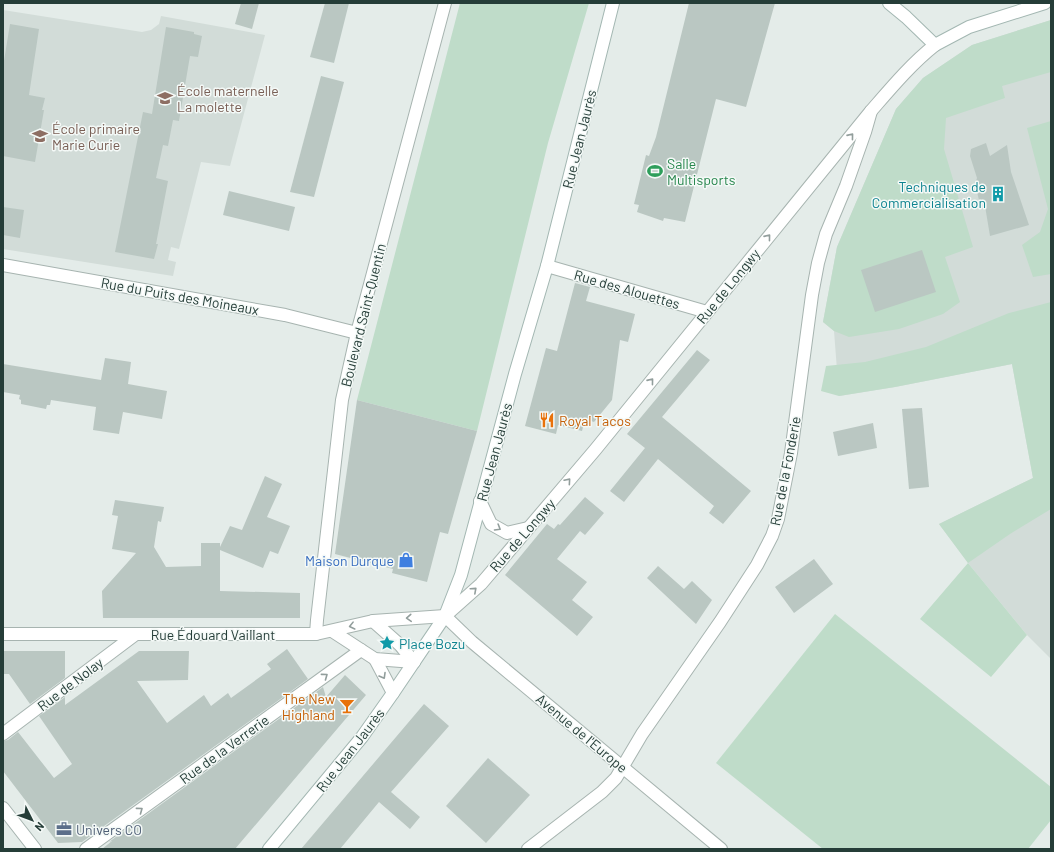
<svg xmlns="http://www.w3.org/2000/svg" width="1054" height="852" font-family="Barlow,sans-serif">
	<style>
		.built { fill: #d2dcd8 }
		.green { fill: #bfdcc9 }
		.building { fill: #bac7c2 }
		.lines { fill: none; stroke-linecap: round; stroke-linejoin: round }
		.street-casing { stroke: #a7b4b0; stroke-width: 14 }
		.secondary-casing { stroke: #a3b7b2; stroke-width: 14 }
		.street { stroke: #fff; stroke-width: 12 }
		.secondary { stroke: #fff; stroke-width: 12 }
		.oneway { stroke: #929e9c }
		.labels { text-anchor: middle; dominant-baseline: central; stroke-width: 3; stroke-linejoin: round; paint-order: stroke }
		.education-label { font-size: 14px; fill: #785e54; stroke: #f4f9f7; text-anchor: start }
		.street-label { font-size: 14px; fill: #253d38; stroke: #f4f9f7 }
		.leisure-label { font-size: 14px; fill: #27864d; stroke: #f4f9f7; text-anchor: start }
		.culture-label { font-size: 14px; fill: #0d838f; stroke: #f4f9f7; text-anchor: end }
		.food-label { font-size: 14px; fill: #c56008; stroke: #f4f9f7; text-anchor: start }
		.shop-label { font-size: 14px; fill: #366cbe; stroke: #f4f9f7; text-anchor: end }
		.service-label { font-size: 14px; fill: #4e5e75; stroke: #f4f9f7; text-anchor: start }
	</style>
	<rect width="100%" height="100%" fill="#e4ece9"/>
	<!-- built -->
	<g class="built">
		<path d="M 3,10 L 142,32 L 151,30 L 159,24 L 161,16 L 265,35 L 230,166 L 201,162 L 179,249 L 171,247 L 168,260 L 176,262 L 173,276 L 3,249 Z"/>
		<path d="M 1051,20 L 1051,659 L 1027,635 L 968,563 L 939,524 L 1033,478 L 1012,364 L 895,387 L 839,396 L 834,331 L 823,322 L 837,247 L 896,109 L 923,78 L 972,45 Z"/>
	</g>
	<!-- green -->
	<g class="green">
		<path d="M 460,3 L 589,3 L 548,143 L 477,431 L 357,400 Z"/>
		<path d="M 1051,20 L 1051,72 L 1002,86 L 1005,98 L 946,118 L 944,149 L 973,247 L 945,257 L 960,302 L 943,314 L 899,329 L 849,337 L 834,331 L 823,322 L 837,247 L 896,109 L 923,78 L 972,45 Z"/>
		<path d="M 1051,121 L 1051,274 L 1033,277 L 1022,245 L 1040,232 L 1048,209 L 1027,128 Z"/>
		<path d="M 1051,302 L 1051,509 L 1010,534 L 968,563 L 1027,635 L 991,677 L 920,619 L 968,563 L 939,524 L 1033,478 L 1012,364 L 895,387 L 839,396 L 821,391 L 826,366 L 865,362 L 926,347 L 1009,313 Z"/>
		<path d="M 835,614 L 1051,787 L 1051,820 L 1028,849 L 823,849 L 716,763 Z"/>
	</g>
	<!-- building -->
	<g class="building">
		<path d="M 241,3 L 259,3 L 252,29 L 235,24 Z"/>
		<path d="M 325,3 L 349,3 L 334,63 L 310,57 Z"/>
		<path d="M 689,3 L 775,3 L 746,107 L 716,99 L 685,222 L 664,218 L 663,221 L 637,212 L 639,205 L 634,204 L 646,155 L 649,156 L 656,137 Z"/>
		<path d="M 10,24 L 39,29 L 29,95 L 45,98 L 42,110 L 44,110 L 35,162 L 3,156 L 3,67 Z"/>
		<path d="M 166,27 L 194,32 L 194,34 L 202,36 L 198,57 L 190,56 L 179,121 L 173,120 L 168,146 L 163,145 L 156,178 L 168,181 L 156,244 L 158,244 L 154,259 L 115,252 L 143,112 L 152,114 Z"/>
		<path d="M 321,76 L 344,82 L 314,197 L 290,192 Z"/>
		<path d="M 986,143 L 990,156 L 1007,145 L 1011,172 L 1029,225 L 990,236 L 984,200 L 979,200 L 975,184 L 977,178 L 970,156 L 971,149 Z"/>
		<path d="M 229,191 L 295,207 L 289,231 L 223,215 Z"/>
		<path d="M 3,207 L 24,210 L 20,238 L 3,235 Z"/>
		<path d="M 922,250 L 936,292 L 875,312 L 861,270 Z"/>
		<path d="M 575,283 L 590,287 L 586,301 L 635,314 L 628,342 L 620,340 L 612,400 L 594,422 L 585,419 L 582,431 L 558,425 L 556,434 L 525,426 L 546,348 L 557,351 Z"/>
		<path d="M 697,350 L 710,360 L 662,417 L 751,491 L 723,524 L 709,513 L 714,506 L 658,459 L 624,502 L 610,491 L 645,448 L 627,434 Z"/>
		<path d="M 105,358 L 131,362 L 128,384 L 167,391 L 162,419 L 123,412 L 119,434 L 93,430 L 96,407 L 51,400 L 50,405 L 47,405 L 46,409 L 21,404 L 21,400 L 19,399 L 20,395 L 3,392 L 3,364 L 101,380 Z"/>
		<path d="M 357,400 L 477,431 L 448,534 L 440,532 L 427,582 L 392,573 L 393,569 L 335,554 Z"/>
		<path d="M 922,408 L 929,487 L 909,489 L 902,409 Z"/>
		<path d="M 873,423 L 877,448 L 838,456 L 833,432 Z"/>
		<path d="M 265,476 L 282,484 L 267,517 L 290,526 L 278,554 L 270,551 L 263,568 L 220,550 L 220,591 L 300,593 L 300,618 L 103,618 L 102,591 L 136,553 L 112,549 L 118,516 L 112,515 L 115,500 L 164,507 L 161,522 L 158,521 L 154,547 L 166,567 L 201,566 L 201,543 L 220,543 L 220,547 L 230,526 L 242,530 Z"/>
		<path d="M 585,497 L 604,513 L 585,535 L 580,531 L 557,559 L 587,582 L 572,600 L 593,617 L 577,636 L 505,575 L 547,524 L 554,529 L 558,524 L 560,525 Z"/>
		<path d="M 814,559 L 833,584 L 794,613 L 775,587 Z"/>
		<path d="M 658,566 L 684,589 L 692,581 L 712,600 L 696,624 L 647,578 Z"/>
		<path d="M 287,649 L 308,679 L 82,842 L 58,843 L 3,771 L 3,741 L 8,740 L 18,732 L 54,778 L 72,764 L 39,716 L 65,697 L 65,705 L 139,651 L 189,651 L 188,680 L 137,681 L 167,723 L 204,695 L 211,706 L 228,693 L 231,698 L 271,669 L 267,664 Z"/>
		<path d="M 3,651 L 65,651 L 65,678 L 30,704 L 9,674 L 3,674 Z"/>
		<path d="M 345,675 L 366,695 L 235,849 L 102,849 L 112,841 L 109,842 L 323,687 L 326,697 Z"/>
		<path d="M 424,704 L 449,726 L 391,792 L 420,817 L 410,829 L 379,802 L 340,849 L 301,849 Z"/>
		<path d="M 488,758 L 530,795 L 486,843 L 446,806 Z"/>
	</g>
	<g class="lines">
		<defs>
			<g id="street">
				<path d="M 3,265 L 285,315 L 357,333"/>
				<path d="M 547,266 L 707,312"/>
				<path d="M 480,501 L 491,524 L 507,533 L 528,528"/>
				<path d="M 445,616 L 481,584 L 595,450 L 871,111 C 891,88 911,64 935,45"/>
				<path d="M 445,616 L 472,642 L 721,849"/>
				<path d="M 373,621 L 400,645 L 414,662"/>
				<path d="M 332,631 L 375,659 L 414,662"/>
				<path d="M 3,634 L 316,634 L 373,621 L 445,616"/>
				<path d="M 316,634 L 317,620 L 342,400 L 357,333 L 445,3"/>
				<path d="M 375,659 L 393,693"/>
				<path d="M 3,734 L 136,634"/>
				<path d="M 3,808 L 35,849"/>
				<path d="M 86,849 L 361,650"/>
				<path d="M 528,849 L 602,792 L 616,778 L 642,734 L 720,622 L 757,565 L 772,536 L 778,519 L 791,453 L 812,295 L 818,263 L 826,234 L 846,186 L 865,132 L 871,111"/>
			</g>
			<g id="secondary">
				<path d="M 889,3 L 906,17 L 935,45 L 969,27 L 1045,3"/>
				<path d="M 269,849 L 362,737 L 393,693 L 445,616 L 461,575 L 515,374 L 547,266 L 613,3"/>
			</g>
		</defs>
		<!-- street casing -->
		<use href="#street" class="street-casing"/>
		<!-- secondary casing -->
		<use href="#secondary" class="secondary-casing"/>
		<!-- street -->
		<use href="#street" class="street"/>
		<!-- secondary -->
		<use href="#secondary" class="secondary"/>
	</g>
	<!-- one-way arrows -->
	<defs><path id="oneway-chevron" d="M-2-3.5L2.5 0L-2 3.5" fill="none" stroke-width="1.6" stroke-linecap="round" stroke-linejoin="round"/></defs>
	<g class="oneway">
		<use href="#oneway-chevron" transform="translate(851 136) rotate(-51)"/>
		<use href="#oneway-chevron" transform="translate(768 237) rotate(-51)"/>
		<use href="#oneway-chevron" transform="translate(651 381) rotate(-51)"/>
		<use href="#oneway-chevron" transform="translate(568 481) rotate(-49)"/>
		<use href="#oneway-chevron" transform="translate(498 528) rotate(31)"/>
		<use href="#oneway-chevron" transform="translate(474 590) rotate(-42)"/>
		<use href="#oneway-chevron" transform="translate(409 618) rotate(176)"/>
		<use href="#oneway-chevron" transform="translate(352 626) rotate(166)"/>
		<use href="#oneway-chevron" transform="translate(325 676) rotate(-36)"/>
		<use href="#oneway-chevron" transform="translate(383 676) rotate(60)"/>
		<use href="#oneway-chevron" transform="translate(140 810) rotate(-36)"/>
	</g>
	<!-- icons -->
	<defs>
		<symbol id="school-bare" viewBox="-9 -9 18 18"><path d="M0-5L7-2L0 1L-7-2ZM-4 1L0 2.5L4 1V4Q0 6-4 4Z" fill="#8d6e63" stroke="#f4f9f7" stroke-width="2.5" paint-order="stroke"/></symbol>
		<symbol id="stadium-bare" viewBox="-9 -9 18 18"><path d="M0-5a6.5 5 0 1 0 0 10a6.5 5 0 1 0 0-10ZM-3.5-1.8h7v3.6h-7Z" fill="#2e9e5b" stroke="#f4f9f7" stroke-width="2.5" paint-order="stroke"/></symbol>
		<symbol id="building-bare" viewBox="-9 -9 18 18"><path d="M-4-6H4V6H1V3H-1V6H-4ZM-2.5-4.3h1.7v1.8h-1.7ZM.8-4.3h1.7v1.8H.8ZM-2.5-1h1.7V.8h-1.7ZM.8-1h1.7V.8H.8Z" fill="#0f9aa8" stroke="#f4f9f7" stroke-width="2.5" paint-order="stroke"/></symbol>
		<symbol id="restaurant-bare" viewBox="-9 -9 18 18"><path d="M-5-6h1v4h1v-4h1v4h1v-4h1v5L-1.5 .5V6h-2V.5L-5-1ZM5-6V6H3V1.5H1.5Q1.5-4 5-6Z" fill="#e8710a" stroke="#f4f9f7" stroke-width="2.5" paint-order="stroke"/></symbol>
		<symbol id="shop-bare" viewBox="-9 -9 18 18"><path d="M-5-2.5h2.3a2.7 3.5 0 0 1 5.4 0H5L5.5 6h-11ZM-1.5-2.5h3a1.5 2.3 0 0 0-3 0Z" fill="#3f7fe0" stroke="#f4f9f7" stroke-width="2.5" paint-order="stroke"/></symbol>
		<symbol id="sight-bare" viewBox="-9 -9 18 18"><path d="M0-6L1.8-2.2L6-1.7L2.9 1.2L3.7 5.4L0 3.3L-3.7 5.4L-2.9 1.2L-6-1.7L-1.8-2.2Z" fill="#0f9aa8" stroke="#f4f9f7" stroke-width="2.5" paint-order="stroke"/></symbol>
		<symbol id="bar-bare" viewBox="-9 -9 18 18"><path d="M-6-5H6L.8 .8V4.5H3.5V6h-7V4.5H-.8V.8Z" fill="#e8710a" stroke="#f4f9f7" stroke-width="2.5" paint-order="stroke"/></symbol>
		<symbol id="office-bare" viewBox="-9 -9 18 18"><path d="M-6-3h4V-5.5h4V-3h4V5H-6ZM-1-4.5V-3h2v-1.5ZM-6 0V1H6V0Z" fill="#5c6f8a" stroke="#f4f9f7" stroke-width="2.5" paint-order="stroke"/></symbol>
	</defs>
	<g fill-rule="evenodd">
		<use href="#school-bare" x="154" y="87" width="22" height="22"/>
		<use href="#school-bare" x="29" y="125" width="22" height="22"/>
		<use href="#stadium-bare" x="644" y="160" width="22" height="22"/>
		<use href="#building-bare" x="987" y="183" width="22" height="22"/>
		<use href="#restaurant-bare" x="536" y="409" width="22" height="22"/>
		<use href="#shop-bare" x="395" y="549" width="22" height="22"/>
		<use href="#sight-bare" x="376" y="632" width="22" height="22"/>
		<use href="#bar-bare" x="336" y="695" width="22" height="22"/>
		<use href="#office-bare" x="53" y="818" width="22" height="22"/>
	</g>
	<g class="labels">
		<!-- education labels -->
		<g class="education-label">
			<text x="177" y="90">École maternelle<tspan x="177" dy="16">La molette</tspan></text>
			<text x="52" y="128">École primaire<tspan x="52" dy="16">Marie Curie</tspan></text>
		</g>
		<!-- street labels -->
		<g class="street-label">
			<text transform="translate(579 139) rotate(-76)">Rue Jean Jaurès</text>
			<text transform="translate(728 286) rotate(-51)">Rue de Longwy</text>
			<text transform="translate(627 289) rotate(16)">Rue des Alouettes</text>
			<text transform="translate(180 296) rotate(10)">Rue du Puits des Moineaux</text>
			<text transform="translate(363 315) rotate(-76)">Boulevard Saint-Quentin</text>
			<text transform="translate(494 452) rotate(-75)">Rue Jean Jaurès</text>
			<text transform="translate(785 471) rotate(-79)">Rue de la Fonderie</text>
			<text transform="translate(522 535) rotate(-49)">Rue de Longwy</text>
			<text x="213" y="634">Rue Édouard Vaillant</text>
			<text transform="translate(70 684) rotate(-37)">Rue de Nolay</text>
			<text transform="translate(582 733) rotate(40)">Avenue de l'Europe</text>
			<text transform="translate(224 749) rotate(-36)">Rue de la Verrerie</text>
			<text transform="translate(350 750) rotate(-52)">Rue Jean Jaurès</text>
		</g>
		<!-- leisure labels -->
		<g class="leisure-label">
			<text x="667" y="163">Salle<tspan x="667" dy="16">Multisports</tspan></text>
		</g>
		<!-- culture labels -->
		<g class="culture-label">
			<text x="986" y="186">Techniques de<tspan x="986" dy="16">Commercialisation</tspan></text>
			<text x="399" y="643" text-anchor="start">Place Bozu</text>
		</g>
		<!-- food labels -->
		<g class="food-label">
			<text x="559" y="420">Royal Tacos</text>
			<text x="335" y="698" text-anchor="end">The New<tspan x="335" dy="16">Highland</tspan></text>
		</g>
		<!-- shop labels -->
		<g class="shop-label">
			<text x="394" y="560">Maison Durque</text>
		</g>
		<!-- service labels -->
		<g class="service-label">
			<text x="76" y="829">Univers CO</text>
		</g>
	</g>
	<!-- border -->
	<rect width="1054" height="852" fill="none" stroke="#253d38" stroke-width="8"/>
	<!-- north arrow -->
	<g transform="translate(32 820) rotate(132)" stroke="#f4f9f7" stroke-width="3" paint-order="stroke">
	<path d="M0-3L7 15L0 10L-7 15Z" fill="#253d38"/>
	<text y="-6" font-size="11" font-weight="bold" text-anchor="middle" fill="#253d38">N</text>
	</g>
</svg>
